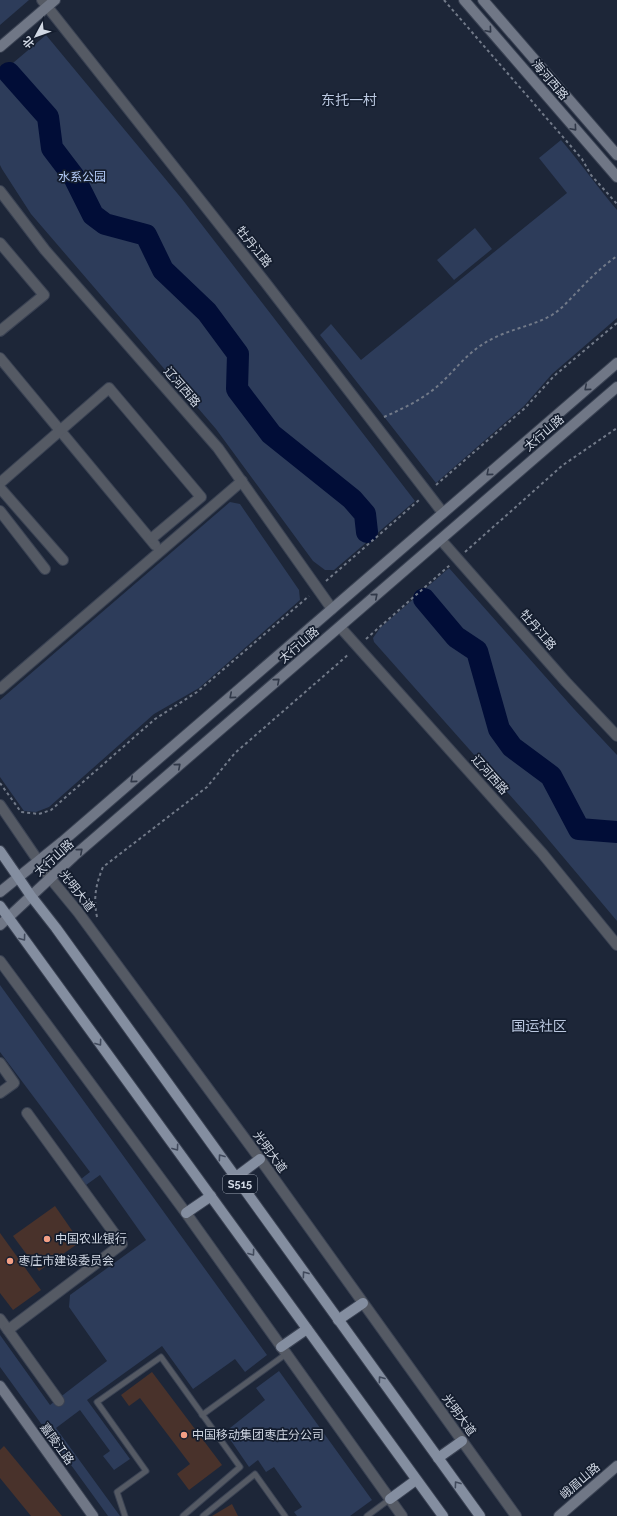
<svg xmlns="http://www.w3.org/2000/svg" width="617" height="1516" font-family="Raleway,'Noto Sans SC',sans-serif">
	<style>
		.green { fill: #2d3c5a }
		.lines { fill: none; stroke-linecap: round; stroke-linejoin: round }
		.river { stroke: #010d37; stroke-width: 22 }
		.building { fill: #49322b }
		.lane-casing { stroke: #3a4253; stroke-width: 7 }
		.street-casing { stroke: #3a4253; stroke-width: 12 }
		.secondary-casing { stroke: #3a4253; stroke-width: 12 }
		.primary-casing { stroke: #3a4253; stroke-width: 12 }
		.path { stroke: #727a89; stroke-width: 2; stroke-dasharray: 3 3; stroke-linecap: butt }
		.lane { stroke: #555a64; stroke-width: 5 }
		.street { stroke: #555a64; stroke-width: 10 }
		.secondary { stroke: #707786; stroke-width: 10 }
		.primary { stroke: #848ea0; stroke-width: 10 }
		.oneway { stroke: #303848 }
		.oneway2 { stroke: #414a5c }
		.poi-dot { fill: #f39f85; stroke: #141d2e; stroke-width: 1.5 }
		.labels { text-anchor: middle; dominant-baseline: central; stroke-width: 3.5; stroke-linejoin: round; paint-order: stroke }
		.shield { fill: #141d2e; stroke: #989fad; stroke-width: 1 }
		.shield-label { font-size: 11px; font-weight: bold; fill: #d0d7e3 }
		.street-label { font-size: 12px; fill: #d0d7e3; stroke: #141d2e }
		.park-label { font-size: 12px; fill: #b8d0fd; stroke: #141d2e }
		.poi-label { font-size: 12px; fill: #d0d7e3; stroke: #141d2e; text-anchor: start }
		.quarter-label { font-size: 14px; fill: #bbc8e0; stroke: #141d2e }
	</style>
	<rect width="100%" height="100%" fill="#1d2638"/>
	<!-- green -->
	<g class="green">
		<path d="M 0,0 L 29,0 L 0,25 Z"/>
		<path d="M 46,35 L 182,199 L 415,501 L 334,570 L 325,570 L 313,561 L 216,429 L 31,214 L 2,169 L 0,165 L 0,74 Z"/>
		<path d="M 561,140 C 581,163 597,187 617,210 L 617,318 L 552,374 L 524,406 L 436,483 L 320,335 L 331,324 L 361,360 L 567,193 L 539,158 Z"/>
		<path d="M 475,228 L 492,249 L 454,280 L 437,260 Z"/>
		<path d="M 230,502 L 240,504 L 299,590 L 300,600 L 199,688 L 154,714 L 49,807 L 36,812 L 24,811 L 0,777 L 0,700 Z"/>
		<path d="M 449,568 L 574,709 L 617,755 L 617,921 L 532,820 L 374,642 L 373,638 L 380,628 Z"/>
		<path d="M 0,985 L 267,1355 L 245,1372 L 235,1359 L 193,1389 L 162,1346 L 87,1400 L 130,1459 L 114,1470 L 103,1456 L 110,1451 L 80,1410 L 56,1428 L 120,1516 L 108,1516 L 0,1367 L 0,1335 L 50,1405 L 107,1361 L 69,1307 L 70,1295 L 146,1240 L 100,1175 L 86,1185 L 81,1179 L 90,1172 L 0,1052 Z"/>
		<path d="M 279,1371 L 372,1500 L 350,1516 L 297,1516 L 294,1512 L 302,1507 L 274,1467 L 266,1472 L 258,1460 L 249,1467 L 225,1432 L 265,1400 L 256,1388 Z"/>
	</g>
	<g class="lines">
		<!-- river -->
		<g class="river">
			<path d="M 9,73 L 48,117 L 52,148 L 74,177 L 93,215 L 105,224 L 146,235 L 163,270 L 207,312 L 238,354 L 237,389 L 271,434 L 352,499 L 365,514 L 367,532"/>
			<path d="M 424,599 L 456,637 L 477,651 L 499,729 L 512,747 L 551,776 L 579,829 L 617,832"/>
		</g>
	</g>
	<!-- building -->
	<g class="building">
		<path d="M 55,1206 L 80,1242 L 39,1271 L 13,1236 Z"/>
		<path d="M 0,1233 L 41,1290 L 13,1310 L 0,1293 Z"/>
		<path d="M 152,1372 L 222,1465 L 189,1490 L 177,1474 L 190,1464 L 140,1398 L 129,1406 L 121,1395 Z"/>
		<path d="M 4,1446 L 62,1516 L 31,1516 L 0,1478 L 0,1450 Z"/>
		<path d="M 232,1504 L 238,1516 L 212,1516 Z"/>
	</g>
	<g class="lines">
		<defs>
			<g id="lane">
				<path d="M 202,1415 L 286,1354"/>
				<path d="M 125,1516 L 117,1492 L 146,1471 L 97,1402 L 161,1357 L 240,1467 L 183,1516"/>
				<path d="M 203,1516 L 255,1474 L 285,1516"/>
				<path d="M 367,1516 L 390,1499"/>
			</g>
			<g id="street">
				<path d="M 42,0 L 265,282 L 443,513"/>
				<path d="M 0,191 L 45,250 L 218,448 L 332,609"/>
				<path d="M 0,243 L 44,295 L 0,331"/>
				<path d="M 0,358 L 155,545"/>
				<path d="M 0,483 L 109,388 L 201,497 L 151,539"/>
				<path d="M 0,488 L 63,560"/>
				<path d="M 0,511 L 45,569"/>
				<path d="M 441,540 L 566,682 L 617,736"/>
				<path d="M 340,627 L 542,853 L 617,945"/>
				<path d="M 0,689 L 242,481"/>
				<path d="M 0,805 L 50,878 L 78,912 L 260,1159 L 516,1516"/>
				<path d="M 0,961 L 186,1213 L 402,1516"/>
				<path d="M 0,1063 L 14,1083 L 0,1093"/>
				<path d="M 0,1319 L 59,1401"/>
				<path d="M 8,1330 L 122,1244 L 27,1113"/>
			</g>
			<g id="secondary">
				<path d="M 464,0 L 617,177"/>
				<path d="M 483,0 L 617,155"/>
				<path d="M 0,47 L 55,0"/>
				<path d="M 0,892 L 62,842 L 617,363"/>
				<path d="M 0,925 L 74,856 L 617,387"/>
				<path d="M 0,1386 L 93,1516"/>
				<path d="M 559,1516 L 617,1466"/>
			</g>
			<g id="primary">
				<path d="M 0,851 L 31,896 L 56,928 L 480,1516"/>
				<path d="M 0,906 L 443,1516"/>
				<path d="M 236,1177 L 260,1159"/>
				<path d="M 186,1213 L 211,1196"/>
				<path d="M 338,1320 L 363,1303"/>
				<path d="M 281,1347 L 307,1329"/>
				<path d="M 438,1458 L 462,1441"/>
				<path d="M 390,1499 L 416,1480"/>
			</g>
		</defs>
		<!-- lane casing -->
		<use href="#lane" class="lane-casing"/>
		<!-- street casing -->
		<use href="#street" class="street-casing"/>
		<!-- secondary casing -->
		<use href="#secondary" class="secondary-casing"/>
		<!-- primary casing -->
		<use href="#primary" class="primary-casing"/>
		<!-- path -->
		<g class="path">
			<path d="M 444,0 L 582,159 L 591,175 L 617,204"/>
			<path d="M 384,417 C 404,408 424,399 441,383 C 454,371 465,356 480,346 C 505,329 529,328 552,315 C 563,308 570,299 579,290 C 591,277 603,266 617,256"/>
			<path d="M 436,485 L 525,408 L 554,376 L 617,323"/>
			<path d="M 465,552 L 563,465 L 617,428"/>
			<path d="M 326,581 L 419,500"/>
			<path d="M 366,639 L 450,565"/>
			<path d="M 0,783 L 21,812 L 39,814 L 51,810 L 155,719 L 197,692 L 309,596"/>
			<path d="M 97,917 C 93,898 96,884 103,867 L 207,787 L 235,753 L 349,654"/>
		</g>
		<!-- lane -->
		<use href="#lane" class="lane"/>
		<!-- street -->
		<use href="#street" class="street"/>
		<!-- secondary -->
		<use href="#secondary" class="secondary"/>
		<!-- primary -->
		<use href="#primary" class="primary"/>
	</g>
	<!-- one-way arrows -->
	<defs><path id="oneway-chevron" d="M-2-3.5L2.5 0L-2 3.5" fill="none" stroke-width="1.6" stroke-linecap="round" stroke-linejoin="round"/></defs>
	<g class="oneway">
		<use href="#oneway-chevron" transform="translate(489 30) rotate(49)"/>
		<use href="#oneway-chevron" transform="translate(574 128) rotate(49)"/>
		<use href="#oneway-chevron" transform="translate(587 388) rotate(139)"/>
		<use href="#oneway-chevron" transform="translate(489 473) rotate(139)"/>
		<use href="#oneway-chevron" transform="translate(375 596) rotate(-41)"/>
		<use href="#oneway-chevron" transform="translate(277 681) rotate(-41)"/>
		<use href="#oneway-chevron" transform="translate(232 696) rotate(139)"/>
		<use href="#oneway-chevron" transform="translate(178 766) rotate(-41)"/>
		<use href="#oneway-chevron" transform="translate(133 780) rotate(139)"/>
		<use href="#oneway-chevron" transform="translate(80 851) rotate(-41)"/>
	</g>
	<g class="oneway2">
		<use href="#oneway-chevron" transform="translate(23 938) rotate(54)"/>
		<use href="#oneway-chevron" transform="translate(99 1043) rotate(54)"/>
		<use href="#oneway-chevron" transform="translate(176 1148) rotate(54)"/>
		<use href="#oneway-chevron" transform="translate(221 1157) rotate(-126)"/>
		<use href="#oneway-chevron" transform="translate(252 1253) rotate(54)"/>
		<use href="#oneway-chevron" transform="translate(305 1274) rotate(-126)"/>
		<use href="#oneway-chevron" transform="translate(381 1379) rotate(-126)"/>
		<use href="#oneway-chevron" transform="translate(457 1484) rotate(-126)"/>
	</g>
	<!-- markers -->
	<g class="poi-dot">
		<circle cx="47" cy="1239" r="4"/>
		<circle cx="10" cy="1261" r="4"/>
		<circle cx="184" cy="1435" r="4"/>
	</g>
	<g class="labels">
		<!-- shield labels -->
		<rect class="shield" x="223" y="1175" width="34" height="18" rx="3"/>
		<g class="shield-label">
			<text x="240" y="1184">S515</text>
		</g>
		<!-- street labels -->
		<g class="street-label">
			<text transform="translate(550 80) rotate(49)">海河西路</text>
			<text transform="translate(254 247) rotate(51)">牡丹江路</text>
			<text transform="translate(182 387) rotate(49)">辽河西路</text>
			<text transform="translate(544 433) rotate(-41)">太行山路</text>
			<text transform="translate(538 630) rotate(49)">牡丹江路</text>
			<text transform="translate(299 645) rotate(-41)">太行山路</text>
			<text transform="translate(490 775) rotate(48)">辽河西路</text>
			<text transform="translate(54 858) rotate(-42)">太行山路</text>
			<text transform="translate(77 891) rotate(52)">光明大道</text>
			<text transform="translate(270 1152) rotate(54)">光明大道</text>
			<text transform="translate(459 1415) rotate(54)">光明大道</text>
			<text transform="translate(57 1444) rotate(54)">嘉陵江路</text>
			<text transform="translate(580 1481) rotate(-41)">峨眉山路</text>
		</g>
		<!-- park labels -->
		<g class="park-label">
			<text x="82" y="177">水系公园</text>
		</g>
		<!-- poi labels -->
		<g class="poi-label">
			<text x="55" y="1239">中国农业银行</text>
			<text x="18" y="1261">枣庄市建设委员会</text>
			<text x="192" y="1435">中国移动集团枣庄分公司</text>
		</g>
		<!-- quarter labels -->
		<g class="quarter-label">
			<text x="349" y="100">东托一村</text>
			<text x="539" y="1026">国运社区</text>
		</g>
	</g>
	<!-- north arrow -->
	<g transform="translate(36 36) rotate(229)" stroke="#141d2e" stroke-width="3" paint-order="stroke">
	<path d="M0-3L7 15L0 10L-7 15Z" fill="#d0d7e3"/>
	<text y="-6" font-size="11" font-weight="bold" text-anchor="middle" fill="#d0d7e3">北</text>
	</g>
</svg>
